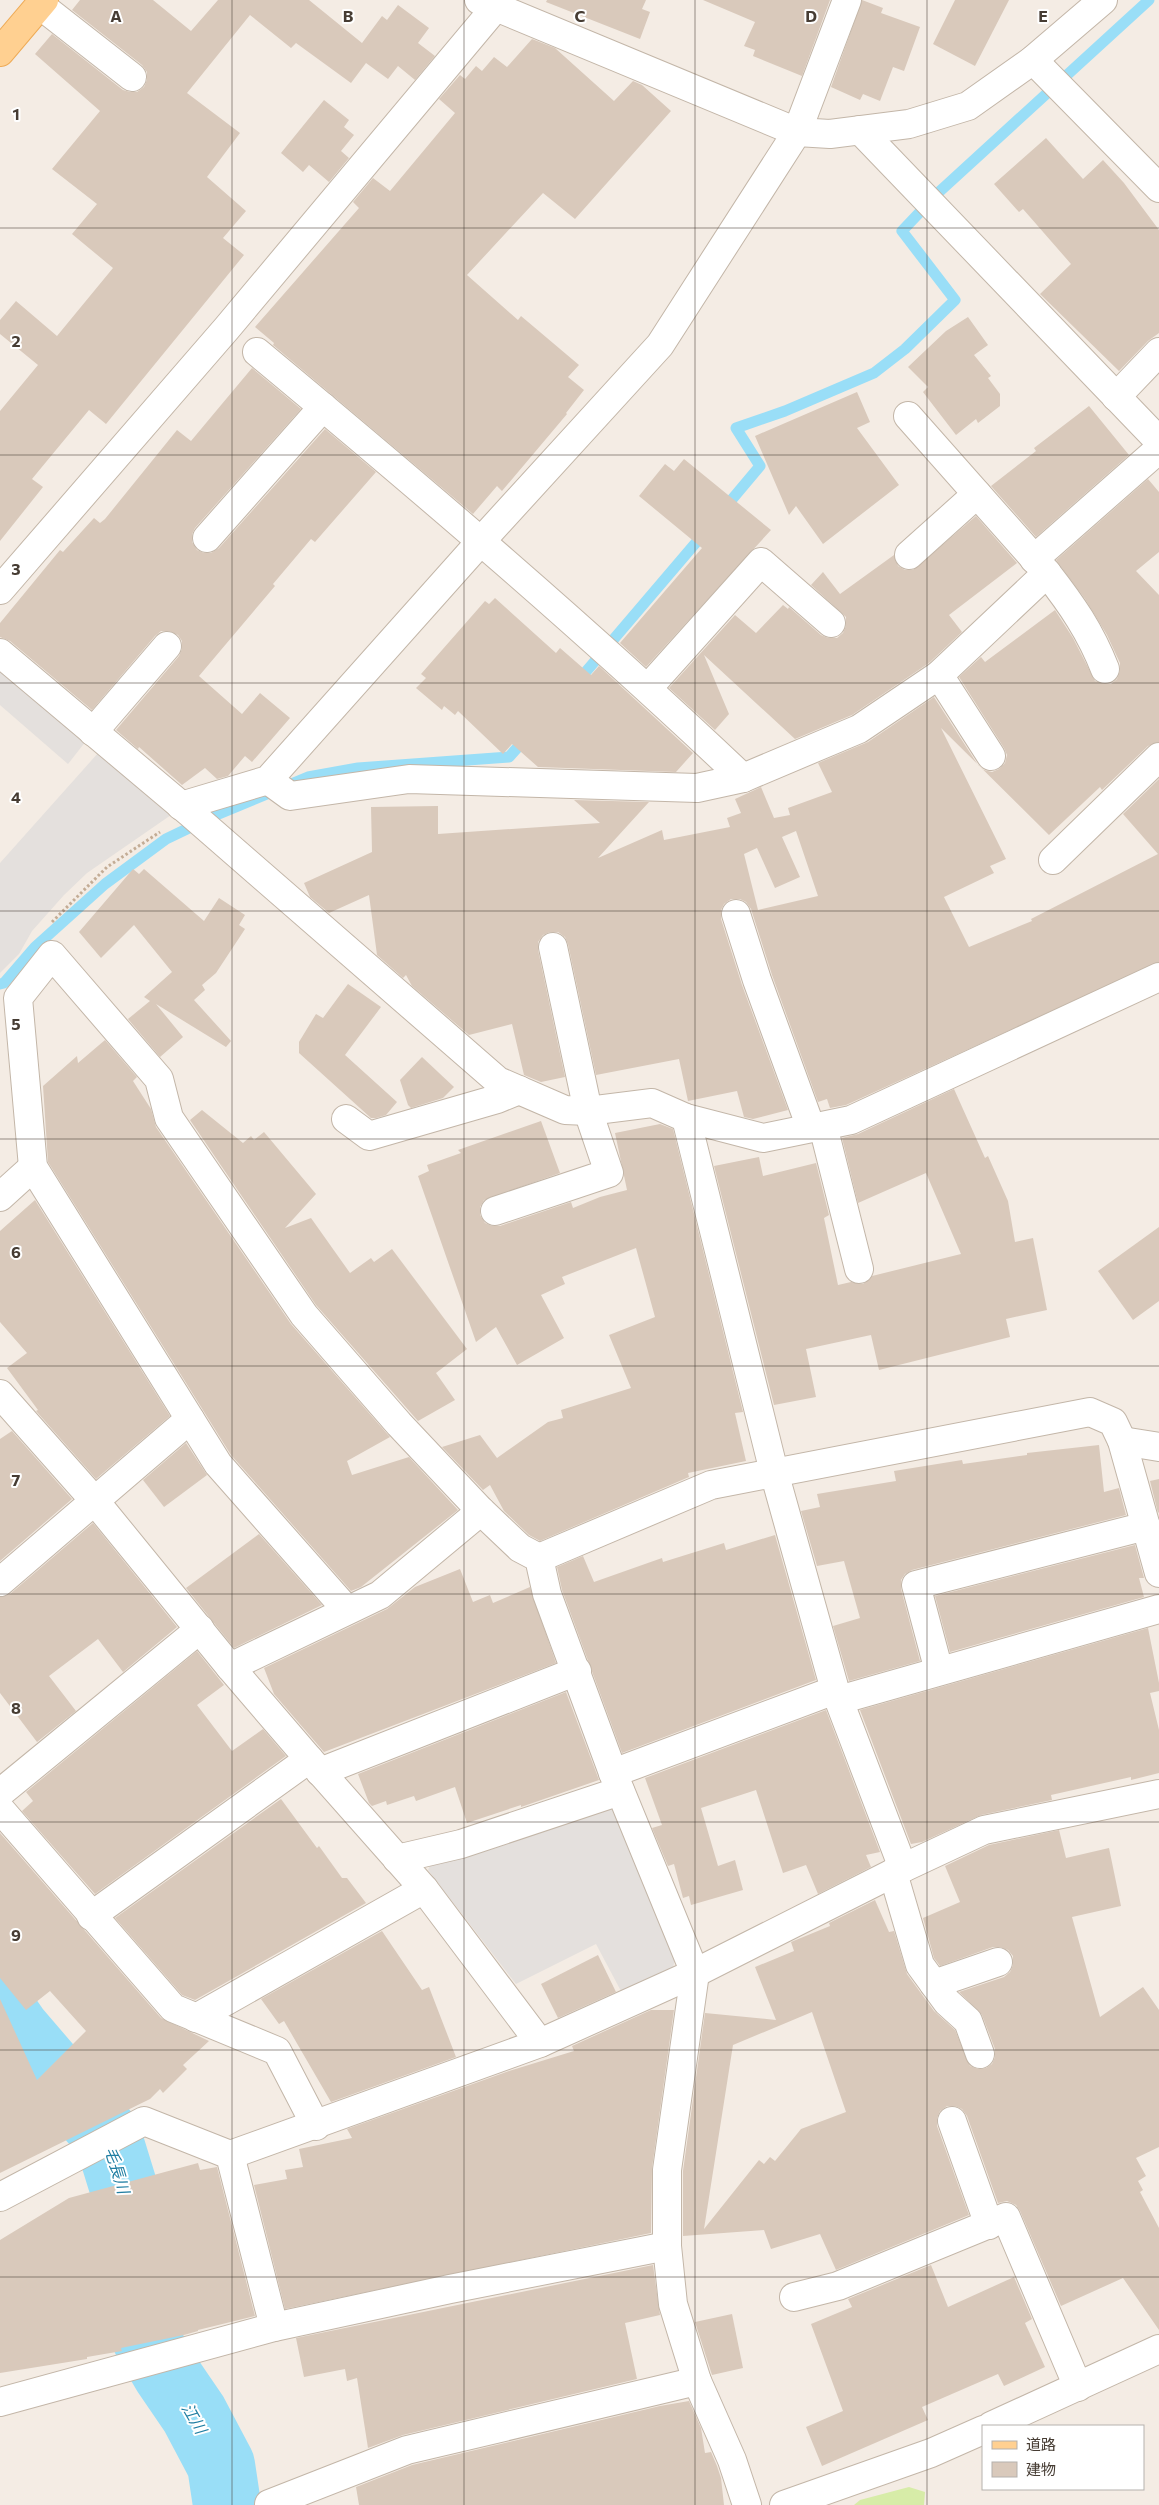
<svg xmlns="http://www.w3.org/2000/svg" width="1159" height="2505" font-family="Commissioner,'Noto Sans JP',sans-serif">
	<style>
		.green { fill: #d7eca8 }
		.parking { fill: #e4e0dd }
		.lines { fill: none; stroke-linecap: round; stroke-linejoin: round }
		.stream { stroke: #99def7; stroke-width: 11 }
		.river { stroke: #99def7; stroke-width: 68 }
		.building { fill: #d9c9bb; fill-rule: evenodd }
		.minor-casing { stroke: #c3b6a8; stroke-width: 30 }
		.major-casing { stroke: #eeab57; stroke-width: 30 }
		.path { stroke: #c3ac95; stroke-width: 3; stroke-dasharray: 2.5 2.5; stroke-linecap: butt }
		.minor { stroke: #fff; stroke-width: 28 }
		.major { stroke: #ffd091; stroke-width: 28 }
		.grid { fill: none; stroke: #463c33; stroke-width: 1; stroke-opacity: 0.55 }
		.labels { text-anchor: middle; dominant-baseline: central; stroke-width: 4; stroke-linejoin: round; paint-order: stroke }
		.water-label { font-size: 16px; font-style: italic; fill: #207ea2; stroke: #fff }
		.grid-label { font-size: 16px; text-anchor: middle; font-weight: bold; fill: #463c33; stroke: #fff; stroke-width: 4; stroke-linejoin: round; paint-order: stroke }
	</style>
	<rect width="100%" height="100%" fill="#f4ece4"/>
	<!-- green -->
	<path class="green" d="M 909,2487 L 925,2492 L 924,2505 L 854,2505 L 860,2500 Z"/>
	<!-- parking -->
	<g class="parking">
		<path d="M 0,668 L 86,741 L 68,764 L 0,705 Z"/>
		<path d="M 99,752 L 171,815 L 87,873 L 64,895 L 32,931 L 19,954 L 0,973 L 0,863 Z"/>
		<path d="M 608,1805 L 618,1809 L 675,1960 L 672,1971 L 622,1993 L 596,1944 L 516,1984 L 428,1870 L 433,1859 Z"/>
	</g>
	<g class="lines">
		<!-- stream -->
		<g class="stream">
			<path d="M 723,510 L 760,466 L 736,428 L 785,411 L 874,373 L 905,349 L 955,300 L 902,231 L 939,192 L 1149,0"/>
			<path d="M 578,681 L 705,532"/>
			<path d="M 0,984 L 4,983 L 35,947 L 105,884 L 166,839 L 214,816 L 308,777 L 358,768 L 509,757 L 526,738"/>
		</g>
		<!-- river -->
		<path class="river" d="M 0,2007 L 16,2030 L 108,2137 L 140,2241 L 146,2339 L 166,2373 L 194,2414 L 221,2465 L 227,2505"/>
	</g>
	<!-- building -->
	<g class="building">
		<path d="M 80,0 L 153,0 L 191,31 L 218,0 L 309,0 L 362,43 L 382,16 L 387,20 L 398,5 L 429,28 L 418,43 L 435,56 L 415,80 L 398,66 L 388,79 L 366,63 L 351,83 L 296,43 L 291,48 L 250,15 L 187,93 L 240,133 L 207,177 L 246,211 L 223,238 L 244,255 L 106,424 L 89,410 L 32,479 L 43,487 L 0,541 L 0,411 L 38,365 L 0,334 L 0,320 L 16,301 L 57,336 L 113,268 L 72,234 L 97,204 L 52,169 L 100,111 L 35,54 L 52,34 L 123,90 L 130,92 L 137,92 L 144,87 L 147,80 L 147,72 L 142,65 L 72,10 Z"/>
		<path d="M 547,0 L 646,0 L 642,9 L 650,12 L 640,39 L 546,2 Z"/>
		<path d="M 703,0 L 830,0 L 802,76 L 753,56 L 755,50 L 744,46 L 755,22 Z"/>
		<path d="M 862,0 L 883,8 L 881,13 L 920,27 L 904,71 L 893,67 L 880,101 L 863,94 L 860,100 L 831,87 Z"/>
		<path d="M 955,0 L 1009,0 L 975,66 L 933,44 Z"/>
		<path d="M 532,39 L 555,48 L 614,101 L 633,81 L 642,85 L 671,111 L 575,219 L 543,193 L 467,275 L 518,320 L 521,316 L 579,365 L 568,377 L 584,390 L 566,413 L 567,414 L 502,491 L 497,486 L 473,514 L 273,345 L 274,343 L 255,327 L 359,208 L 353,202 L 373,178 L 390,191 L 455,113 L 439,99 L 460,75 L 465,79 L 476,66 L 482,71 L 494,57 L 507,67 Z"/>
		<path d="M 324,100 L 349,120 L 344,127 L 354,135 L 341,151 L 349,158 L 329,182 L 309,165 L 303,172 L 281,153 Z"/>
		<path d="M 1046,138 L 1083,179 L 1103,160 L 1124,183 L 1159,230 L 1159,333 L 1148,341 L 1119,371 L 1040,294 L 1071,264 L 1023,209 L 1019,212 L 994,184 Z"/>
		<path d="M 968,317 L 988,345 L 974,355 L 991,376 L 988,378 L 1000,394 L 1000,406 L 978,423 L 976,419 L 956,435 L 923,392 L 928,387 L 908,367 L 946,331 Z"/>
		<path d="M 252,368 L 301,409 L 195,528 L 192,534 L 192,542 L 197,550 L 204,553 L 211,553 L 219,548 L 325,429 L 376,472 L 315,542 L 311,539 L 273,584 L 275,586 L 199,676 L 242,714 L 260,693 L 290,718 L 252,762 L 245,756 L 228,776 L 217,779 L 205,768 L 182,785 L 139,747 L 138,749 L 116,730 L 179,656 L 182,649 L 182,641 L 178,635 L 169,631 L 161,631 L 155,636 L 92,710 L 10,641 L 0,637 L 0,623 L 60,550 L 63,552 L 94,518 L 100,523 L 105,519 L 177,430 L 191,441 Z"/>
		<path d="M 857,392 L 870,422 L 857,428 L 899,485 L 823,544 L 796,506 L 789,515 L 755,436 Z"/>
		<path d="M 1089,406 L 1129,455 L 1036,537 L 991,486 L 1036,451 L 1034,448 Z"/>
		<path d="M 684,459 L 771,530 L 646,667 L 620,643 L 702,548 L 639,496 L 665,464 L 674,471 Z"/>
		<path d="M 1148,479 L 1159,492 L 1159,552 L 1136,571 L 1159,595 L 1159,742 L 1148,746 L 1102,790 L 1100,787 L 1049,835 L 941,728 L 1006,859 L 990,866 L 994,873 L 944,897 L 969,947 L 1032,921 L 1031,919 L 1158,854 L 1123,814 L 1159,779 L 1159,962 L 846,1105 L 830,1108 L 827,1099 L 818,1102 L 772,975 L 751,909 L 746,902 L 740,899 L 731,899 L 724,904 L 721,910 L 721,919 L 742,985 L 788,1110 L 753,1119 L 744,1117 L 737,1091 L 688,1101 L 679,1059 L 596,1075 L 568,944 L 565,937 L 558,932 L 550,932 L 543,935 L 538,942 L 538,950 L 565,1077 L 541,1082 L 524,1075 L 512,1024 L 469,1035 L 412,986 L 406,975 L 403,978 L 377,955 L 369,895 L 329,913 L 310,897 L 304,883 L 372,852 L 371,807 L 438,806 L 438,834 L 600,823 L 574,800 L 649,802 L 598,858 L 662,830 L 664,840 L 730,827 L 727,818 L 741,813 L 735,799 L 761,787 L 774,818 L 790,815 L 788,808 L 832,792 L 818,763 L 868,742 L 934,697 L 978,765 L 984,770 L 992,772 L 999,769 L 1005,763 L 1007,755 L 1004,748 L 959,677 L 981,657 L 985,662 L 1055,610 L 1073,638 L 1095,681 L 1104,684 L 1111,684 L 1117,679 L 1120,671 L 1120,663 L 1107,635 L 1085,599 L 1056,560 ZM 796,831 L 818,896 L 758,910 L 744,854 L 757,848 L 775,888 L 800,877 L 782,837 Z"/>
		<path d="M 976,516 L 1017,563 L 949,615 L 962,632 L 929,663 L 852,715 L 795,739 L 704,655 L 729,714 L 715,730 L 669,688 L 735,615 L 756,633 L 783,605 L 788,609 L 789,607 L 821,635 L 828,638 L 837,638 L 843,633 L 846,626 L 846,617 L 811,585 L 823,572 L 840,594 L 894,555 L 898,566 L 905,570 L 913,570 Z"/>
		<path d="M 495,598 L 556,653 L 560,648 L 591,675 L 599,666 L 693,753 L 676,772 L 538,767 L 512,744 L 503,754 L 458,711 L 455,715 L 444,706 L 442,710 L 416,688 L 426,678 L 421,674 L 485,601 L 489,604 Z"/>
		<path d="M 133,869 L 139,874 L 144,869 L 204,921 L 219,898 L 245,915 L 239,925 L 245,929 L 216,973 L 202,985 L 205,990 L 194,1000 L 231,1041 L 226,1047 L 156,1004 L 183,1037 L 160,1057 L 128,1019 L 150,1001 L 144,997 L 172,972 L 134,925 L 101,958 L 79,932 Z"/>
		<path d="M 348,984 L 381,1007 L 345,1055 L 397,1102 L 386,1115 L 376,1118 L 371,1118 L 299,1053 L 299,1042 L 316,1014 L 323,1018 Z"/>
		<path d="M 105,1040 L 137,1077 L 133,1081 L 151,1109 L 156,1127 L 291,1324 L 390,1437 L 347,1461 L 352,1475 L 409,1457 L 458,1510 L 361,1587 L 351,1591 L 231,1455 L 48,1162 L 43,1086 L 77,1056 L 78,1063 Z"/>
		<path d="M 422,1057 L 454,1087 L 443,1098 L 411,1108 L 408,1105 L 400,1080 Z"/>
		<path d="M 954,1089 L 985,1158 L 988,1156 L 1008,1201 L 1015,1242 L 1033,1238 L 1047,1310 L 1006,1319 L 1010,1337 L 879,1370 L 871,1335 L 806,1349 L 816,1397 L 774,1405 L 714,1166 L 759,1157 L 763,1176 L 816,1163 L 829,1215 L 824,1218 L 838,1285 L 851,1282 L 863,1284 L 872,1276 L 961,1254 L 926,1173 L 858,1203 L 842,1138 L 858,1134 Z"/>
		<path d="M 202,1110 L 243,1143 L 251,1136 L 254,1140 L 264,1132 L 316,1194 L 285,1228 L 311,1218 L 350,1273 L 371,1258 L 374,1262 L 392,1249 L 467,1349 L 436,1373 L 455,1400 L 418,1421 L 316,1305 L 190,1120 Z"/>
		<path d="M 541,1121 L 560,1173 L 484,1200 L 480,1207 L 480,1215 L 485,1223 L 492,1226 L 500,1226 L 571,1202 L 573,1208 L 600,1197 L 627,1190 L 615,1133 L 660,1124 L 673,1129 L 743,1412 L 735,1413 L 746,1461 L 688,1473 L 689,1477 L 540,1541 L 529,1535 L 504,1511 L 490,1485 L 483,1490 L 442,1447 L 480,1435 L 497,1458 L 548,1422 L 563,1418 L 561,1410 L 631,1388 L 609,1335 L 655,1317 L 636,1248 L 562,1277 L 565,1284 L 541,1295 L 564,1338 L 517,1365 L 496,1327 L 476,1342 L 418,1176 L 429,1171 L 427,1165 L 461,1153 L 458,1150 Z"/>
		<path d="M 35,1200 L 170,1416 L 96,1479 L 36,1411 L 38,1410 L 7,1368 L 27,1353 L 0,1322 L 0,1231 Z"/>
		<path d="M 1159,1227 L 1159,1301 L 1133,1320 L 1098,1271 Z"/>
		<path d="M 12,1431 L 72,1499 L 0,1561 L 0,1439 Z"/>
		<path d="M 186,1443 L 207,1475 L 164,1507 L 143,1480 Z"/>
		<path d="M 1099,1445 L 1104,1492 L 1119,1488 L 1126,1515 L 912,1570 L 905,1574 L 901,1580 L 901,1589 L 920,1661 L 849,1681 L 833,1626 L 860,1618 L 844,1561 L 817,1566 L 801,1511 L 820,1507 L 817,1494 L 896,1481 L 894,1471 L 962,1460 L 963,1464 L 1027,1455 L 1027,1453 Z"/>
		<path d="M 1159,1479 L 1159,1512 L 1158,1513 L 1150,1481 Z"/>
		<path d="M 93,1523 L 177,1627 L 123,1672 L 98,1639 L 49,1676 L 76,1711 L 37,1742 L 0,1693 L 0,1597 L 10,1594 Z"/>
		<path d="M 259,1534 L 322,1605 L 234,1648 L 186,1588 Z"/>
		<path d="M 775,1535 L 816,1680 L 622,1753 L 562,1590 L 557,1567 L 583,1556 L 594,1582 L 662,1558 L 663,1562 L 724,1543 L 726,1550 Z"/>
		<path d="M 1135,1545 L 1144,1578 L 1139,1578 L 1144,1597 L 950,1652 L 935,1596 Z"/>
		<path d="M 460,1569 L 473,1602 L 490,1595 L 493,1603 L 530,1587 L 556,1663 L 324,1752 L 274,1694 L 264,1668 L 387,1609 L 415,1587 Z"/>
		<path d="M 1148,1628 L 1159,1683 L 1159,1691 L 1150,1693 L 1159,1730 L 1159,1773 L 1131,1780 L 1131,1777 L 1051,1795 L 1052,1800 L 981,1815 L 922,1842 L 911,1844 L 860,1710 Z"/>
		<path d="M 197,1651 L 224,1685 L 197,1705 L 232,1751 L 263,1729 L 286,1756 L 95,1894 L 22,1811 L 33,1801 L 26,1792 Z"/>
		<path d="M 566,1692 L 599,1780 L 521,1807 L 521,1805 L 467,1823 L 455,1787 L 416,1801 L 414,1796 L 387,1805 L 386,1801 L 372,1806 L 369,1803 L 358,1774 Z"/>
		<path d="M 826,1710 L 880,1852 L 866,1855 L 871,1867 L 818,1894 L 806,1865 L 783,1873 L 756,1790 L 701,1808 L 718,1866 L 735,1860 L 743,1890 L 691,1905 L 689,1896 L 683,1898 L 674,1864 L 668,1866 L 652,1828 L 662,1825 L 645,1778 Z"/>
		<path d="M 281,1799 L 317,1848 L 319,1846 L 342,1878 L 347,1878 L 366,1903 L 195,2000 L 182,1995 L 115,1918 Z"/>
		<path d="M 1059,1830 L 1066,1858 L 1109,1848 L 1121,1906 L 1072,1917 L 1100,2017 L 1143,1987 L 1159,2010 L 1159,2147 L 1136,2158 L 1146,2176 L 1138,2181 L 1143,2190 L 1140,2192 L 1159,2228 L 1159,2330 L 1123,2278 L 1061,2306 L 1020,2211 L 1016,2205 L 1007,2201 L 998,2203 L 967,2116 L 962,2109 L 955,2106 L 947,2106 L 940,2111 L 937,2118 L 937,2126 L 969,2215 L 836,2270 L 820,2234 L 771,2249 L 764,2230 L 683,2236 L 683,2171 L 705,2013 L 776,2020 L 755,1967 L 794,1951 L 791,1942 L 830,1926 L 829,1923 L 875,1900 L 889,1932 L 894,1931 L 907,1974 L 934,2011 L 955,2030 L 970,2066 L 978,2069 L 986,2068 L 992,2064 L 995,2057 L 995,2049 L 982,2015 L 959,1992 L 1004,1977 L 1010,1972 L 1013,1965 L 1013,1956 L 1008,1950 L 1000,1947 L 993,1947 L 940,1966 L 934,1958 L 923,1918 L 960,1902 L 945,1866 L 989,1845 ZM 812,2012 L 846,2112 L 801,2129 L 775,2161 L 770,2157 L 764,2164 L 759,2160 L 704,2229 L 733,2045 Z"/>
		<path d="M 0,1833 L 161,2018 L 209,2041 L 183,2065 L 187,2069 L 163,2093 L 160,2089 L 150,2099 L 0,2173 L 0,1999 L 37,2080 L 86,2031 L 50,1991 L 26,2010 L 0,1978 Z"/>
		<path d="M 382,1931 L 422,1990 L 429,1987 L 456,2057 L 331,2102 L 284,2021 L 279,2024 L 261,1999 Z"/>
		<path d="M 598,1955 L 616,1992 L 558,2018 L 541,1984 Z"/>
		<path d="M 651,2010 L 674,2010 L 652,2168 L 651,2233 L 285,2309 L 254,2185 L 287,2179 L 285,2170 L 303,2167 L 299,2149 L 352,2138 L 347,2129 L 509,2071 L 574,2051 L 572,2046 Z"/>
		<path d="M 198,2163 L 200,2170 L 217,2167 L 255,2316 L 198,2330 L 198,2331 L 184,2335 L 121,2348 L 122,2351 L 87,2357 L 87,2359 L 0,2373 L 0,2240 L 69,2198 Z"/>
		<path d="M 653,2265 L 660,2315 L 625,2323 L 637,2379 L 403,2435 L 368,2448 L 357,2378 L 347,2381 L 345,2369 L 304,2377 L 296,2338 Z"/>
		<path d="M 931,2265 L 948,2307 L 1014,2277 L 1032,2319 L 1025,2323 L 1045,2367 L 1004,2386 L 998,2374 L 922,2407 L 928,2420 L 822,2466 L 806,2427 L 843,2411 L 811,2324 L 852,2307 L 848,2299 Z"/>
		<path d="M 732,2314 L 743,2368 L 712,2375 L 695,2322 Z"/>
		<path d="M 689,2401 L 701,2428 L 705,2453 L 711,2452 L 717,2466 L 721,2478 L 724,2505 L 359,2505 L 356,2487 L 412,2465 L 660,2406 Z"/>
	</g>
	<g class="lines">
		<defs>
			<g id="minor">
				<path d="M 479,0 L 797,132 L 830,134 L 909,124 L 968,106 L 1033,60 L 1103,0"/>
				<path d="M 40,5 L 132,77"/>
				<path d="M 1033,60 L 1159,188"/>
				<path d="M 860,130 L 1159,441"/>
				<path d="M 257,352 C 423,490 587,630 743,778"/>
				<path d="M 1116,397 L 1159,352"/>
				<path d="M 207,538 L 323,407"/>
				<path d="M 909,555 L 977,494"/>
				<path d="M 1034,559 L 1159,449"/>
				<path d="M 1047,573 C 1072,605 1090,631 1105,669"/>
				<path d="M 0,590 L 227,328 L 495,8"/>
				<path d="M 0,653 L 189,812 L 498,1081 L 565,1110 L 588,1111 L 652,1103 L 686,1118 L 763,1138 L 851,1120 L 1159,977"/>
				<path d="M 939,675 L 991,756"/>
				<path d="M 648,688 L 761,562 L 831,623"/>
				<path d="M 93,732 L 167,646"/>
				<path d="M 268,780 L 290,796 L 409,779 L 697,788 L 743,778 L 859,729 L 939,675 L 1047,573 L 908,416"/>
				<path d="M 181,806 L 268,780 L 482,540 L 660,345 L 797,132 L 847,0"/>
				<path d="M 1053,860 L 1159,757"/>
				<path d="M 736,914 L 757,980 L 811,1128"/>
				<path d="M 686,1118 L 774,1472 L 835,1690 L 903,1868"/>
				<path d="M 346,1119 L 369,1136 L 497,1099 L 519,1090"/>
				<path d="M 823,1126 L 859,1269"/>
				<path d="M 0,1197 L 33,1167"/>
				<path d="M 495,1211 L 609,1173 L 588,1111 L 553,947"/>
				<path d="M 0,1394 L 94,1500 L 230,1667 L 309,1759 L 424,1889 L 540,2043"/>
				<path d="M 1122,1441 L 1159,1447"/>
				<path d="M 539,1558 L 711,1485 L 1090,1412 L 1113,1422 L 1122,1441 L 1159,1573"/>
				<path d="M 0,1582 L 190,1419"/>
				<path d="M 346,1609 L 218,1464 L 33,1167 L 18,998 L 52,955 L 159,1079 L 169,1118 L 304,1315 L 399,1424 L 481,1511 L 520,1548 L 539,1558 L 547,1594 L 613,1773 L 695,1973 L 667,2170 L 667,2246 L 673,2304 L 697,2381 L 732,2460 L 747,2505"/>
				<path d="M 230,1667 L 380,1595 L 481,1511"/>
				<path d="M 939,1671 L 916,1585 L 1146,1526"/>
				<path d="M 839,1700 L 1159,1609"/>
				<path d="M 320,1772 L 577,1671"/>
				<path d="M 613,1773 L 835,1690"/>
				<path d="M 0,1793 L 200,1629"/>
				<path d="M 0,1809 L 173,2008 L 277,2051 L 316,2126"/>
				<path d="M 397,1859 L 461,1844 L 620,1791"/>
				<path d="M 893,1873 L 920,1965 L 947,2002 L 968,2021 L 980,2054"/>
				<path d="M 91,1916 L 309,1759"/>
				<path d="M 934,1984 L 998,1962"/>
				<path d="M 196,2018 L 424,1889"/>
				<path d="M 952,2121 L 989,2225"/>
				<path d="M 230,2155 L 540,2043 L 695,1973 L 903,1868 L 984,1830 L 1159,1794"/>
				<path d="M 0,2197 L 144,2121 L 230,2155 L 274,2327"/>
				<path d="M 794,2297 L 838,2286 L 1006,2217 L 1078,2387"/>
				<path d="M 0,2402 L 274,2327 L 450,2289 L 667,2246"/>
				<path d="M 991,2426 L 1159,2349"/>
				<path d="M 269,2504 L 407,2450 L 697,2381"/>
				<path d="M 784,2505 L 931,2453 L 983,2430"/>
			</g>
			<path id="major" d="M 0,52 L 44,0"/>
		</defs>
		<!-- minor casing -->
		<use href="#minor" class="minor-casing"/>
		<!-- major casing -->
		<use href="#major" class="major-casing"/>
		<!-- path -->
		<path class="path" d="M 52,922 L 107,867 L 160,832"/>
		<!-- minor -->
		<use href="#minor" class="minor"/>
		<!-- major -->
		<use href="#major" class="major"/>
	</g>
	<!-- grid -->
	<path class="grid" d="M 232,0 L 232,2505M 464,0 L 464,2505M 695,0 L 695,2505M 927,0 L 927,2505M 0,228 L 1159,228M 0,455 L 1159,455M 0,683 L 1159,683M 0,911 L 1159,911M 0,1139 L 1159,1139M 0,1366 L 1159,1366M 0,1594 L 1159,1594M 0,1822 L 1159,1822M 0,2050 L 1159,2050M 0,2277 L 1159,2277"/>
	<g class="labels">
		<!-- water labels -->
		<g class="water-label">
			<text transform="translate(118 2170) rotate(73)">毛長川</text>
			<text transform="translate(195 2418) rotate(60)">江川</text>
		</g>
	</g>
	<g class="grid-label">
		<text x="116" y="22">A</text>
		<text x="348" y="22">B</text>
		<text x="580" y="22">C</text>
		<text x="811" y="22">D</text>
		<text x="1043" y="22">E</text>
		<text x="16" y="120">1</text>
		<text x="16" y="347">2</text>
		<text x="16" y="575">3</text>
		<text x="16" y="803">4</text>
		<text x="16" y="1030">5</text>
		<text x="16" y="1258">6</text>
		<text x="16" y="1486">7</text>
		<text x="16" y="1714">8</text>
		<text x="16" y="1941">9</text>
	</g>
	<!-- legend -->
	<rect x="982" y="2425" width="162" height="65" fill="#ffffff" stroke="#b5b1ad"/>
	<rect x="992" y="2441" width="25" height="8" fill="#ffd091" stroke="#b5b1ad"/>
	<text x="1026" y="2450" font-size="15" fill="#463c33">道路</text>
	<rect x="992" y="2462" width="25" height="15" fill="#d9c9bb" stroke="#b5b1ad"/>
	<text x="1026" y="2475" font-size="15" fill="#463c33">建物</text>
</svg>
